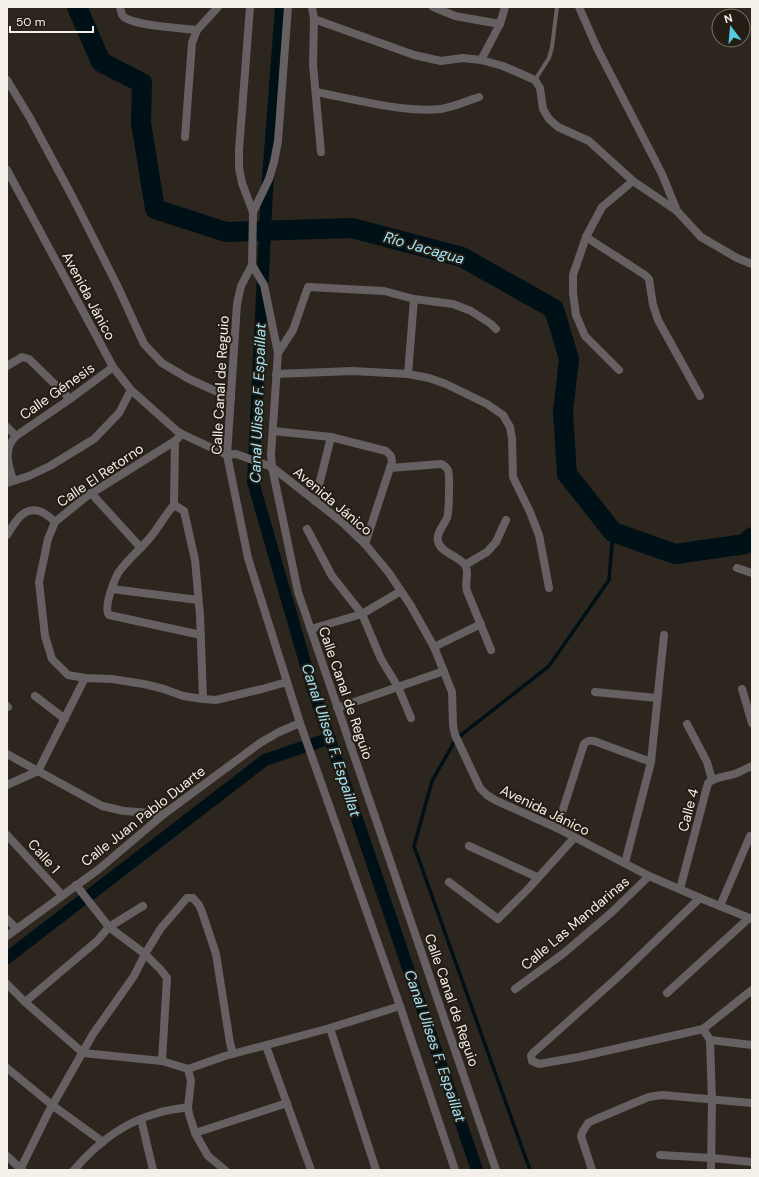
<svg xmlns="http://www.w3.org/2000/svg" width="759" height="1177" font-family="'DM Sans',sans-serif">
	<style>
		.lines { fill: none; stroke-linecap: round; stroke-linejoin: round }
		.stream { stroke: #001017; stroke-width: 3.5 }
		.canal { stroke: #001017; stroke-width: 12 }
		.river { stroke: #001017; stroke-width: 20 }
		.lane { stroke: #666062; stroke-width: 4 }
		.street { stroke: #666062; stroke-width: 8 }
		.labels { text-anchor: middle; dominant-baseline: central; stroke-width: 4; stroke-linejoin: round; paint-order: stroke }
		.street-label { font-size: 14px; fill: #f4efe9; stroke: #231d14 }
		.water-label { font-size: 15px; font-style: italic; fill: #a3e5f7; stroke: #231d14 }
	</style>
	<rect width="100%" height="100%" fill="#2d261e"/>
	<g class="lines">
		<!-- stream -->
		<path class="stream" d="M 530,1170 L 414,846 L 432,781 L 456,739 L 549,666 L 609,580 L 613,532"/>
		<!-- canal -->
		<g class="canal">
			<path d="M 281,7 L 267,191 L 253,482 L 313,690 L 477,1170"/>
			<path d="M 313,744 L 330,738"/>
			<path d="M 91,894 L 265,760 L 303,747"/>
			<path d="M 7,958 L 81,901"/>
		</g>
		<!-- river -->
		<path class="river" d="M 77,7 L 101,62 L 142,83 L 141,123 L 155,209 L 226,232 L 352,228 L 462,257 L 554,309 L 569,359 L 563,412 L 567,474 L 613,532 L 675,554 L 745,544 L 752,537"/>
		<!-- lane -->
		<path class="lane" d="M 535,80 L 549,58 L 552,47 L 557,7"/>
		<!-- street -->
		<g class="street">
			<path d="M 120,7 C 121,10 121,14 123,16 C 132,26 181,28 197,30"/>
			<path d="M 250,7 L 239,150 L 239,168 L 242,183 L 253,212 L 252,265 L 264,285 L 278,353 L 271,455 L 272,467 L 298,592 L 496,1170"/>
			<path d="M 312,7 L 314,19 L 313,65 L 321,152"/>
			<path d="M 433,7 L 455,16 L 500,24"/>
			<path d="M 579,7 L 597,48 L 662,174 L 677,211 L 701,237 L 737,258 L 752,264"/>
			<path d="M 314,19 L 414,55 L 441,61 L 463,58 L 481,60 L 503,66 L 535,80 L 540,88 L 543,109 L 549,119 L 558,127 L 589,141 L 633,181 L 677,211"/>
			<path d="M 481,60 L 500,24 L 505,7"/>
			<path d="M 7,80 L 30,118 L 73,198 L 116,283 L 144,344 L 162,363 L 189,379 L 231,398"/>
			<path d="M 316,92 C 353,99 404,113 441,109 C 454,107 467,101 479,97"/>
			<path d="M 185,137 L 192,43 L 197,30 L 218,7"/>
			<path d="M 7,170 L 113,367 L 131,390 L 177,431 L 182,434 L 227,455 L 236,454 L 272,467 L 342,522 L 365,544 L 389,573 L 411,606 L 434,647 L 452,692 L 453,726 L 455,735 L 480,788 L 487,795 L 495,800 L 557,828 L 649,876 L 700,898 L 752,919"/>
			<path d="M 253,212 L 269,179 L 274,162 L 278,141 L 288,7"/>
			<path d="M 586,237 L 645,275 L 649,279 L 653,305 L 658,320 L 700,396"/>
			<path d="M 252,265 L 241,286 L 237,304 L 227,455 L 248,558 L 300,723 L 400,1006 L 455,1170"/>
			<path d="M 278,353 L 293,330 L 308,287 L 384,291 L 414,299 L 453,304 L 471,311 L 491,324 L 496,329"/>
			<path d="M 7,366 L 22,357 L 29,359 L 70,399"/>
			<path d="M 619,370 L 585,336 L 576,315 L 573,293 L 573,275 L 586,237 L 602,207 L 633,181"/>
			<path d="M 276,374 L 352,371 L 408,374 L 429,378 L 446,384 L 487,404 L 503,415 L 510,427 L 512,438 L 513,477 L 530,512 L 539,535 L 549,588"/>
			<path d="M 408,374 L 414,299"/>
			<path d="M 7,427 L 16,436"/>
			<path d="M 273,431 L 331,437"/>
			<path d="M 182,434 L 175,441 L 87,496 L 55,522 L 48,539 L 39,582 L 45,636 L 52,659 L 68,675 L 85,678 L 112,679 L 144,684 L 164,689 L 183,696 L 203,699 L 216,700 L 262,689 L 287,682"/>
			<path d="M 175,441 L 174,505 C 164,516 158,529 148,540 C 139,550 129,559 121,569 C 115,576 103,608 109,615 L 201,635"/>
			<path d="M 390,468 L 441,464 C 444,465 446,467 448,470 C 450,474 449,513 447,518 C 444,525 436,533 438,541 C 440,553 458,555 465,565 C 470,573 464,582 467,591 L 491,650"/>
			<path d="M 13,480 C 8,464 3,449 16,436 L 70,399 L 113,367"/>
			<path d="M 7,483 L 29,476 L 50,466 L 94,439 L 119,413 L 131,390"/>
			<path d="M 91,493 L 141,548"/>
			<path d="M 315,501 L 331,437 L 386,451 L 391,456 L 392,462 L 365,544"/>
			<path d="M 174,505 L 184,511 L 195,560 L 200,615 L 203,699"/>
			<path d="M 307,529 L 332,576 L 362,614 L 381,659 L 398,687 L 411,718"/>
			<path d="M 7,535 C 14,524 23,506 39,511 C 45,513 51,518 55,522"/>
			<path d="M 465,565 L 487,552 L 496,542 L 506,520"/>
			<path d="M 737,568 L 752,573"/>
			<path d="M 112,589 L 198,600"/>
			<path d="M 311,629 L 362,614 L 401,591"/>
			<path d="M 434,647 L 481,624"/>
			<path d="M 742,689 L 752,723"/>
			<path d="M 595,692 L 657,698"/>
			<path d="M 35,696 L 65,719"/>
			<path d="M 7,706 L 8,707"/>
			<path d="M 337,708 L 444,671"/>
			<path d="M 687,724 L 707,762 L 712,780"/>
			<path d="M 7,754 L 102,806 L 124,811 L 164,814"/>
			<path d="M 7,785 L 38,771 L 85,678"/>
			<path d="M 557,828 L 584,744 C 587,741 589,740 594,741 L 651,762"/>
			<path d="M 7,835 L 62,895"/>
			<path d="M 469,846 L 537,877"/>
			<path d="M 625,863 L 651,762 L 664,635"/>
			<path d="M 449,882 L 498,919 L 528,889 L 574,838"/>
			<path d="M 76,885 L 109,927 L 145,954 L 161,970 L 167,978 L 162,1061"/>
			<path d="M 680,889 L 708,783 C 716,776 727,777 737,773 C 742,771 747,768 752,766"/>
			<path d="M 700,898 L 619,976 L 533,1053 L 531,1056 L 532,1061 L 539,1064 L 579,1057 L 703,1029"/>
			<path d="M 720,906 L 750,836"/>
			<path d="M 7,919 L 17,929"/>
			<path d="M 7,936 L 99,869 L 164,814 L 260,743 L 279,732 L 300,723"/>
			<path d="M 7,984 L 25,1002 L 83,1053 L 162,1061 L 188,1069 L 191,1081 L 188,1107 L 189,1114 L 195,1133 L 208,1156 L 225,1170"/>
			<path d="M 515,989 L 564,953 L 612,912 L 649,876"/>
			<path d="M 667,993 L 749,918"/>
			<path d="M 25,1002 L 97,941 L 109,927 L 143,906"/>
			<path d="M 330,1028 L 376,1170"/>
			<path d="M 710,1040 L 752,1045"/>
			<path d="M 266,1046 L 311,1170"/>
			<path d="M 7,1068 L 52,1105 L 103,1142"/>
			<path d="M 188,1069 L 225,1056 L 330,1028 L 400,1006"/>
			<path d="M 141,1119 L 153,1170"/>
			<path d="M 195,1133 L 287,1103"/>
			<path d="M 660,1155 L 712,1158 L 752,1162"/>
			<path d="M 7,1156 L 22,1170"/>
			<path d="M 20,1170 L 48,1113 L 93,1034 L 134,976 L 145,954 L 161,928 L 187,898 L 193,898 L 199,905 L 202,912 L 216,954 L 230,1043 L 233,1054"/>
			<path d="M 74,1170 C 96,1144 124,1122 158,1113 C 167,1110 178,1109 188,1107"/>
			<path d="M 592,1170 L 581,1136 L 583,1131 L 588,1123 L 594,1120 L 634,1103 L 649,1097 L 662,1095 L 752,1103"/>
			<path d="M 711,1170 L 712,1100 L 710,1040 L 703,1029 L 752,990"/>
		</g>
	</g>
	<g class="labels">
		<!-- street labels -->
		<g class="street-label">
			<text transform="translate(89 296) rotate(62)">Avenida Jánico</text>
			<text transform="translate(220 385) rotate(-87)">Calle Canal de Reguio</text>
			<text transform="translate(57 391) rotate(-35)">Calle Génesis</text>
			<text transform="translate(100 475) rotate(-34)">Calle El Retorno</text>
			<text transform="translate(333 501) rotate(40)">Avenida Jánico</text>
			<text transform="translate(346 693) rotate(71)">Calle Canal de Reguio</text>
			<text transform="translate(545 810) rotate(26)">Avenida Jánico</text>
			<text transform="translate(688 810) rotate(-75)">Calle 4</text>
			<text transform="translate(143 816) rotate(-38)">Calle Juan Pablo Duarte</text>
			<text transform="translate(44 856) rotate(48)">Calle 1</text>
			<text transform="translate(575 923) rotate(-40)">Calle Las Mandarinas</text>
			<text transform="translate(452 1000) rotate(71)">Calle Canal de Reguio</text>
		</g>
		<!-- water labels -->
		<g class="water-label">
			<text transform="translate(424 248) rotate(16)">Río Jacagua</text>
			<text transform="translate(258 403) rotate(-88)">Canal Ulises F. Espaillat</text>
			<text transform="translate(331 740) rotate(72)">Canal Ulises F. Espaillat</text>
			<text transform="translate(435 1046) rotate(71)">Canal Ulises F. Espaillat</text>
		</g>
	</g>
	<!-- border -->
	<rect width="759" height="1177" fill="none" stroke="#f4efe9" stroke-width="16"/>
	<!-- north arrow -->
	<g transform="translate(731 28) rotate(344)"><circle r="19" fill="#231d14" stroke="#777169"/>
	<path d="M0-3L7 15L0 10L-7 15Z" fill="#55cae0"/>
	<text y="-6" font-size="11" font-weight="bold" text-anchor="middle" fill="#f4efe9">N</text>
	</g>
	<!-- scale -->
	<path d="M10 26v6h83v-6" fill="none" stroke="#f4efe9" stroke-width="2"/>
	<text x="16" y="26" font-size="12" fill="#f4efe9" stroke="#231d14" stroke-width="3" paint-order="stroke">50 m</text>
</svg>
